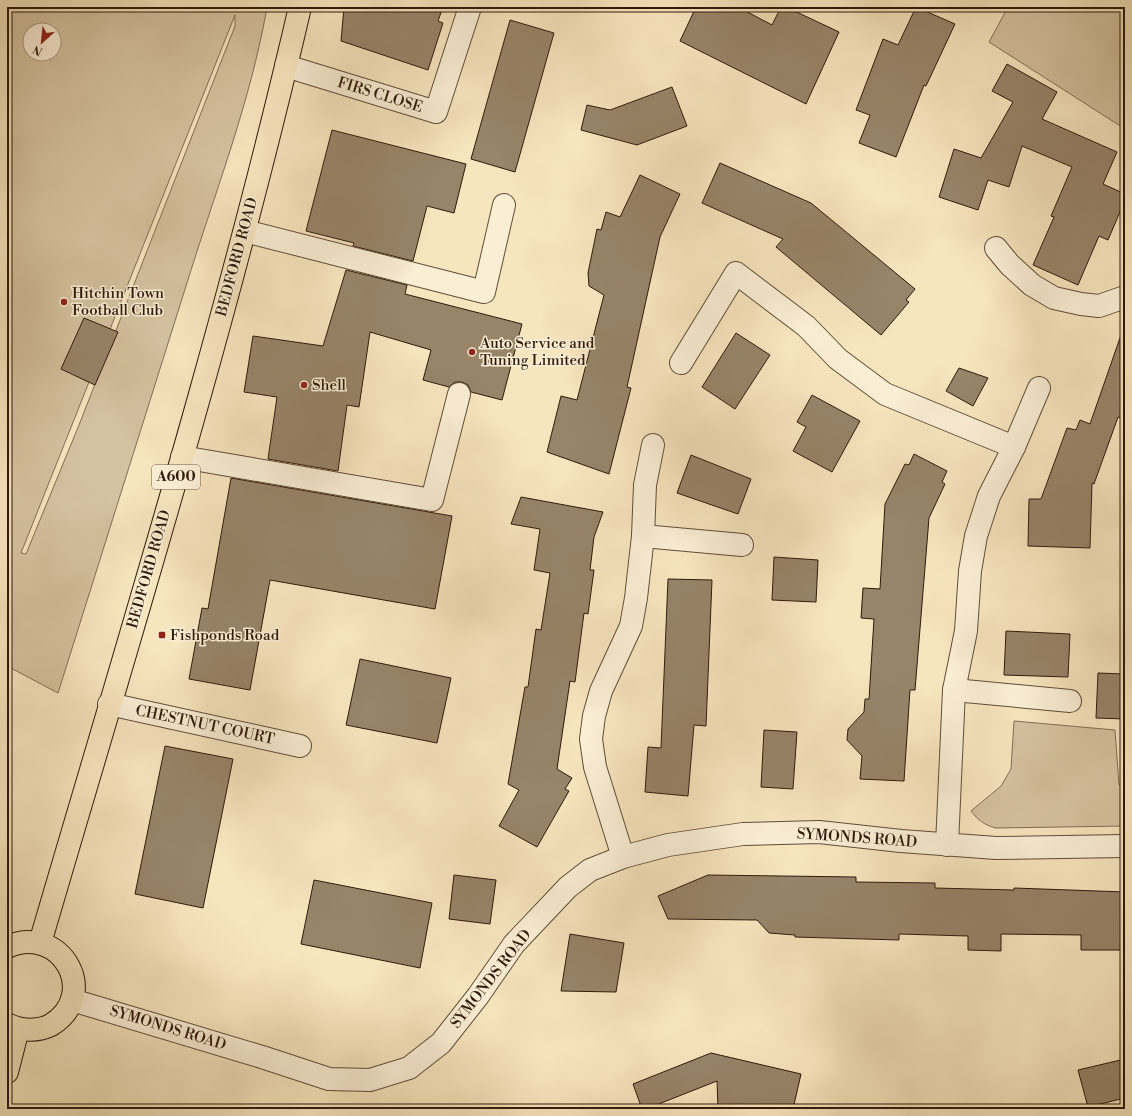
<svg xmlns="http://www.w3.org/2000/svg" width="1132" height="1116" font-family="'Libre Bodoni',serif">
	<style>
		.green { fill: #d5c2a0; stroke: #826e56; fill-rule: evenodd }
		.building { fill: #978469; stroke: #2f1a0c }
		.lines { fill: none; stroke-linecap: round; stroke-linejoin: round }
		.minor-casing { stroke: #614d38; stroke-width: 24 }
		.major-casing { stroke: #2f1a0c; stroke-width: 24 }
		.minor { stroke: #faeed5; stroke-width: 22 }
		.major { stroke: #f7e5be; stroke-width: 22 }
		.poi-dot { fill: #8f2418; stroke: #faeed5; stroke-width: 1.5 }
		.labels { text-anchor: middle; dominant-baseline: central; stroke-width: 3; stroke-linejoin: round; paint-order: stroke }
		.shield { fill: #faeed5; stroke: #6c5a48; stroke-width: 1 }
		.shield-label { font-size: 14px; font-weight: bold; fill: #2f1a0c }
		.street-label { font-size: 15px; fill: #2f1a0c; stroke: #faeed5 }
		.poi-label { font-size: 15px; fill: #2f1a0c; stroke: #faeed5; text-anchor: start }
	</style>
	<rect width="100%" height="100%" fill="#f7e5be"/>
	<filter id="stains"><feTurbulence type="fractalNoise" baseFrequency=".005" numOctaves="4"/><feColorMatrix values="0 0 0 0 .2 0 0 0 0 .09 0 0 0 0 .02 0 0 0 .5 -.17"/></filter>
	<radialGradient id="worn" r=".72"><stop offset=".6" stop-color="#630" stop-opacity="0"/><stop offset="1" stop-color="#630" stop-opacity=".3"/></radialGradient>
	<!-- green -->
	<g class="green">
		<path d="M 7,7 L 266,7 L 266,13 C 250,100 219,182 192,267 C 147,409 103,551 58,693 L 7,666 ZM 235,15 L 235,26 L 79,425 L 26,554 L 21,553 ZM 30,30 L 54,30 L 54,54 L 30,54 Z"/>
		<path d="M 1008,7 L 1125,7 L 1125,129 L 989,42 Z"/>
		<path d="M 1014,721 L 1115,730 L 1119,785 L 1125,787 L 1125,826 L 996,828 C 984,825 978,820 971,811 L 1001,786 L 1011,769 Z"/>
	</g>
	<!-- building -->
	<g class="building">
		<path d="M 344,7 L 443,7 L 438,21 L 443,23 L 428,70 L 341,41 Z"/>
		<path d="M 696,7 L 738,7 L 772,25 L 781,7 L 786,7 L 839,32 L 806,104 L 680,41 Z"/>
		<path d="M 916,7 L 955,24 L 926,86 L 924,85 L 896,157 L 859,143 L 870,115 L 856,110 L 883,39 L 898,45 Z"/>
		<path d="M 510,20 L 554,33 L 515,172 L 471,159 Z"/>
		<path d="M 1007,64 L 1057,92 L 1042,119 L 1117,152 L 1103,184 L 1125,194 L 1125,200 L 1108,240 L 1099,236 L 1078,285 L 1033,265 L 1054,217 L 1051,216 L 1072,167 L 1022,146 L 1009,187 L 988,180 L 978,210 L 939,197 L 954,149 L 981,158 L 1013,102 L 992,91 Z"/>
		<path d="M 672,87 L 687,126 L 637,145 L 581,130 L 587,105 L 610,110 Z"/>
		<path d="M 332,130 L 466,164 L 454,213 L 427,206 L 413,261 L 353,246 L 354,243 L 306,231 Z"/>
		<path d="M 720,163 L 811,203 L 915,289 L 906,300 L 909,302 L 881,335 L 776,247 L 783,239 L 702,203 Z"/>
		<path d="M 640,175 L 680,194 L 660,237 L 627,387 L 631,388 L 609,474 L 547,452 L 561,396 L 577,400 L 604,295 L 589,286 L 588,273 L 597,229 L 601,230 L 606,212 L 620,217 Z"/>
		<path d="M 346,270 L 407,285 L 405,294 L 522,324 L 502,400 L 471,392 L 468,385 L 462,382 L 455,382 L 449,387 L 423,380 L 431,350 L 370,332 L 359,407 L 347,405 L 338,471 L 268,459 L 277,397 L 244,392 L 253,336 L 323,346 Z"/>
		<path d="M 84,318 L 118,332 L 95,385 L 61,369 Z"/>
		<path d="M 736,333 L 770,355 L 735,409 L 702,387 Z"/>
		<path d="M 1121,335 L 1125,336 L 1125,420 L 1118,417 L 1094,484 L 1092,483 L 1090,548 L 1028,546 L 1029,499 L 1041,499 L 1067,428 L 1076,430 L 1080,420 L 1090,424 Z"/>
		<path d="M 959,368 L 988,378 L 973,406 L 946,391 Z"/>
		<path d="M 812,395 L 860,421 L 832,472 L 793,451 L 806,427 L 797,422 Z"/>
		<path d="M 914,454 L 947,471 L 942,482 L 945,484 L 929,518 L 915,690 L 910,690 L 904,781 L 860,779 L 862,756 L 847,740 L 848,729 L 864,712 L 865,699 L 869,699 L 874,619 L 861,618 L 863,588 L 880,589 L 885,504 L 905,464 L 909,465 Z"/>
		<path d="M 691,455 L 751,479 L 738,514 L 677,493 Z"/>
		<path d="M 231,478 L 452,516 L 435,609 L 270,580 L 250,690 L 189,679 L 202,608 L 208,609 Z"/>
		<path d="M 521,497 L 603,512 L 594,537 L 590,570 L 594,570 L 588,614 L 584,613 L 575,682 L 570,681 L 557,769 L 572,778 L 565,789 L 569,791 L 537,847 L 499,826 L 519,790 L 508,784 L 525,687 L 528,687 L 536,629 L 541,630 L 550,573 L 534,570 L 540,529 L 511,524 Z"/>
		<path d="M 774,557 L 818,560 L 816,602 L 772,600 Z"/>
		<path d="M 668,579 L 712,580 L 706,726 L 694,725 L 688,796 L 645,792 L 648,747 L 661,748 Z"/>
		<path d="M 1006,631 L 1070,634 L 1068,677 L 1004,675 Z"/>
		<path d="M 360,659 L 451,678 L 437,743 L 346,725 Z"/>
		<path d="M 1098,673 L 1125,674 L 1125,719 L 1096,718 Z"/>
		<path d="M 764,730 L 797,732 L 793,789 L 761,787 Z"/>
		<path d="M 165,746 L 233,759 L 203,908 L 135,894 Z"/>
		<path d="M 454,875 L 496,880 L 490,924 L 449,919 Z"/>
		<path d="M 708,875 L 856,877 L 856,882 L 935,883 L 935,888 L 1014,890 L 1014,888 L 1125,892 L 1125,950 L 1081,950 L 1081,935 L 1001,934 L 1001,951 L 968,950 L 968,936 L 899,934 L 899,940 L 795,937 L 795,935 L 769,933 L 757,920 L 668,919 L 658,896 Z"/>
		<path d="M 314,880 L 432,903 L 420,968 L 301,944 Z"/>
		<path d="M 570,934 L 624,943 L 616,992 L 561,991 Z"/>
		<path d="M 711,1053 L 801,1074 L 793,1109 L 718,1109 L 717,1081 L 646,1109 L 642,1109 L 633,1084 Z"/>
		<path d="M 1125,1059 L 1125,1098 L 1088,1107 L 1078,1070 Z"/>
	</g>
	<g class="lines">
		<defs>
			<g id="minor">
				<path d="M 286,66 L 436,112 L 470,7"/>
				<path d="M 245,231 L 484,292 L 504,205"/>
				<path d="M 996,248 L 1010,265 L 1032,285 L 1054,298 L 1081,304 L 1099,306 L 1125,297"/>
				<path d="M 681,363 L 736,273 L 806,326 L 838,359 L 885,394 L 1014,447 L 989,496 L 976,536 L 970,571 L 966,631 L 954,690 L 947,845"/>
				<path d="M 1014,447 L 1039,388"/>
				<path d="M 182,457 L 432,500 L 459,394"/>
				<path d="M 643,536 L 742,545"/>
				<path d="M 954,690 L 1070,701"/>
				<path d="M 109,704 L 300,746"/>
				<path d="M 623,857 L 595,767 L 591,739 L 594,716 L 601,691 L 631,626 L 636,598 L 643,536 L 645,485 L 653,445"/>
				<path d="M 72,1000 L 262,1057 L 329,1079 L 370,1080 L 409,1068 L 441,1043 L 478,996 L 514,944 L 568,887 L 590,870 L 623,857 L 668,845 L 743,834 L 819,832 L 901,841 L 996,848 L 1125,846"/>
			</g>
			<g id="major">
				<path d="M 40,943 C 131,632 227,322 300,7"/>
				<path d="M 7,947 C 61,923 101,994 51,1025 C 37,1032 20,1031 7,1024"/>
				<path d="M 7,1072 L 18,1029"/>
			</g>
		</defs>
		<!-- minor casing -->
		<use href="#minor" class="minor-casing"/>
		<!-- major casing -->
		<use href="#major" class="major-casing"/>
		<!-- minor -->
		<use href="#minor" class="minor"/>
		<!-- major -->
		<use href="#major" class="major"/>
	</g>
	<!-- markers -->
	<g class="poi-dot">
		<circle cx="64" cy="302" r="4"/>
		<circle cx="472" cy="352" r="4"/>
		<circle cx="304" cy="385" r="4"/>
		<rect x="158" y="631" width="8" height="8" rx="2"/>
	</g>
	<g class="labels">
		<!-- shield labels -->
		<rect class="shield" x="152" y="465" width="48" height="24" rx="3"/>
		<g class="shield-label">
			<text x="176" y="477">A600</text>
		</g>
		<!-- street labels -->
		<g class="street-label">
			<text transform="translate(380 95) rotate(17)">FIRS CLOSE</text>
			<text transform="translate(237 257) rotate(-75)">BEDFORD ROAD</text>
			<text transform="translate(149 569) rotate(-74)">BEDFORD ROAD</text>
			<text transform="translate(205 725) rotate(12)">CHESTNUT COURT</text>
			<text transform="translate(857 838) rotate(4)">SYMONDS ROAD</text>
			<text transform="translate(491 979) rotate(-52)">SYMONDS ROAD</text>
			<text transform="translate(168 1028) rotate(17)">SYMONDS ROAD</text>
		</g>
		<!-- poi labels -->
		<g class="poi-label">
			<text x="72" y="293">Hitchin Town<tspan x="72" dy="17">Football Club</tspan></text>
			<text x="480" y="343">Auto Service and<tspan x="480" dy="17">Tuning Limited</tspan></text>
			<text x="312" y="385">Shell</text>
			<text x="170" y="635">Fishponds Road</text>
		</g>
	</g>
	<!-- margin -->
	<rect width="1132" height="1116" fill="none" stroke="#f7e5be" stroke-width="24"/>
	<rect x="8" y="8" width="1116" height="1100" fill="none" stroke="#2f1a0c" stroke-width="2"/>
	<rect x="12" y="12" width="1108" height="1092" fill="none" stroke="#2f1a0c"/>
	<!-- north arrow -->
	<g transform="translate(42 42) rotate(207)"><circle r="19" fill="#faeed5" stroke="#a99985"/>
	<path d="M0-3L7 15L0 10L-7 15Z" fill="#8f2418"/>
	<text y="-6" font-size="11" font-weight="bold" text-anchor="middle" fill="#2f1a0c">N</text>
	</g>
	<rect width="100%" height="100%" filter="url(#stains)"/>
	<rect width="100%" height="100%" fill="url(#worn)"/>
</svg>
